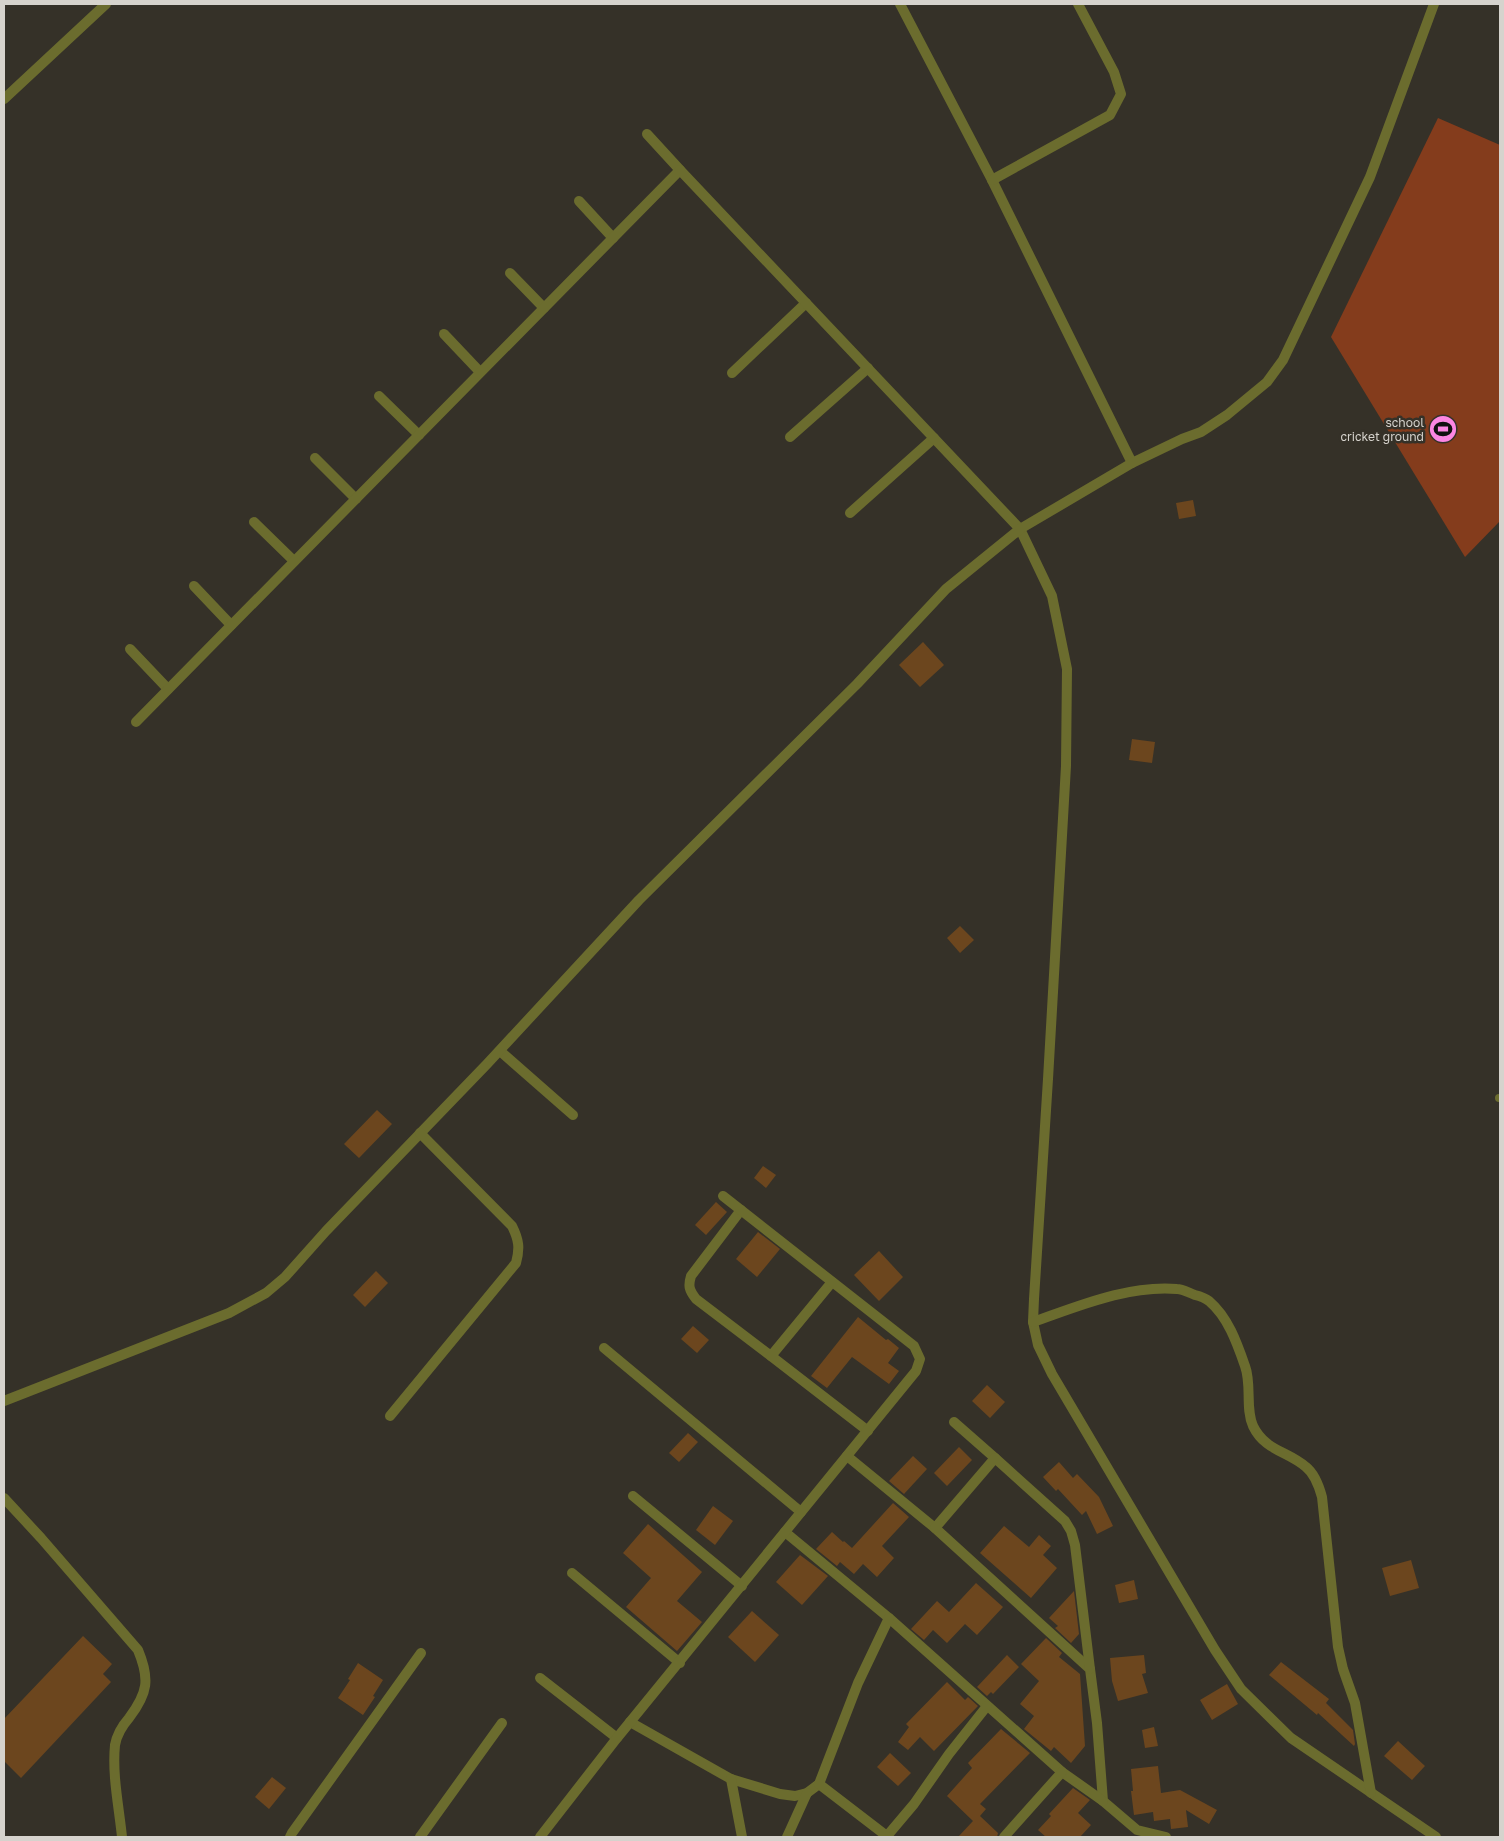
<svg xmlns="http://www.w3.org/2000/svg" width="1504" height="1841" font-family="'Golos Text',sans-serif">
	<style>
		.green { fill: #843c1c }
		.building { fill: #6c461e }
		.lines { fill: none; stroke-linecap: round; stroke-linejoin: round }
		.service { stroke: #6b6c2e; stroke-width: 8 }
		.minor { stroke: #6b6c2e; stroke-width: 10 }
		.labels { text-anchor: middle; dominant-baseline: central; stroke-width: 5; stroke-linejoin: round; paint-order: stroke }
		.poi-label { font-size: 12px; fill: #d6d3cd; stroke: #353128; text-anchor: end }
	</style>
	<rect width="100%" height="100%" fill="#353128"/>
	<!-- green -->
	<path class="green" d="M 1438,118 L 1500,145 L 1500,521 L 1465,557 L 1331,337 Z"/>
	<!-- building -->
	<g class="building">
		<path d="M 1193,500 L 1196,516 L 1179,519 L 1176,503 Z"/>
		<path d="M 923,642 L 944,665 L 920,687 L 899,665 Z"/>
		<path d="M 1132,739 L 1155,742 L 1152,763 L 1129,760 Z"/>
		<path d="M 960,926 L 974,940 L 960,953 L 947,938 Z"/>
		<path d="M 377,1110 L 392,1124 L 359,1158 L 344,1144 Z"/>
		<path d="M 763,1166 L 776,1175 L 766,1188 L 754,1178 Z"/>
		<path d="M 716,1202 L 727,1212 L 706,1235 L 695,1225 Z"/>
		<path d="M 758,1232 L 780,1249 L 757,1277 L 736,1259 Z"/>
		<path d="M 879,1251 L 903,1277 L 879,1301 L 854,1275 Z"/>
		<path d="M 376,1271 L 388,1283 L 365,1307 L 353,1295 Z"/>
		<path d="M 858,1317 L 886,1340 L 888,1339 L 899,1348 L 888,1363 L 899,1371 L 889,1384 L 852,1357 L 827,1388 L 811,1376 Z"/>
		<path d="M 693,1326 L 709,1340 L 697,1353 L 681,1339 Z"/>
		<path d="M 987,1385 L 1005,1402 L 990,1418 L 972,1401 Z"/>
		<path d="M 688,1433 L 698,1442 L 679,1462 L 669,1453 Z"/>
		<path d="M 959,1447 L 972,1460 L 947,1486 L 934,1473 Z"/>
		<path d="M 913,1456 L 927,1469 L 904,1494 L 889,1481 Z"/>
		<path d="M 1059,1462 L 1073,1478 L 1077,1474 L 1099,1497 L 1113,1526 L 1097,1534 L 1086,1511 L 1082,1515 L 1058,1489 L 1056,1491 L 1043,1477 Z"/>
		<path d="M 893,1503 L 909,1517 L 882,1546 L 894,1558 L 877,1577 L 863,1564 L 854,1574 L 840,1562 L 837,1566 L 816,1549 L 832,1532 L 843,1542 L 844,1541 L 852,1548 Z"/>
		<path d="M 713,1506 L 733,1521 L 715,1545 L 696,1530 Z"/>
		<path d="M 648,1524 L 702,1572 L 677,1601 L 702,1622 L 677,1651 L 626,1607 L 651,1578 L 623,1553 Z"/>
		<path d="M 1004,1526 L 1029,1547 L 1039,1535 L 1051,1546 L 1043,1555 L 1057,1568 L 1031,1598 L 980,1553 Z"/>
		<path d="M 800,1555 L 828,1576 L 802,1605 L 776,1582 Z"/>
		<path d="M 1411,1560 L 1419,1588 L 1390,1596 L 1382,1568 Z"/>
		<path d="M 1134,1580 L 1138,1599 L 1119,1603 L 1115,1585 Z"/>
		<path d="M 976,1583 L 1003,1607 L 977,1635 L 965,1624 L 947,1643 L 933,1630 L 924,1640 L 911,1629 L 937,1601 L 949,1612 Z"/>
		<path d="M 1074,1591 L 1079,1634 L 1071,1643 L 1055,1628 L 1058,1626 L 1049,1618 Z"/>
		<path d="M 752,1611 L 779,1635 L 755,1662 L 728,1637 Z"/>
		<path d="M 83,1636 L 112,1664 L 103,1674 L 111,1682 L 21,1778 L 4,1761 L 4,1719 Z"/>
		<path d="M 1046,1638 L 1062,1653 L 1059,1657 L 1080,1674 L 1085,1746 L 1071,1763 L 1054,1747 L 1051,1751 L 1024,1729 L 1034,1716 L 1020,1704 L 1039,1681 L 1021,1664 Z"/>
		<path d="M 1007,1655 L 1019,1667 L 993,1694 L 991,1692 L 987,1696 L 977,1687 Z"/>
		<path d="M 1144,1655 L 1146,1673 L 1142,1674 L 1148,1693 L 1118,1701 L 1112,1681 L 1110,1658 Z"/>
		<path d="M 1281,1662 L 1329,1699 L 1326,1703 L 1353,1730 L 1355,1744 L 1354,1746 L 1318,1713 L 1317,1715 L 1269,1675 Z"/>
		<path d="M 358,1663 L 383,1680 L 373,1696 L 375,1697 L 363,1715 L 338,1698 L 350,1680 L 348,1679 Z"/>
		<path d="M 947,1682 L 965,1700 L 968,1697 L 978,1706 L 934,1751 L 920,1737 L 908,1750 L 898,1742 L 909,1727 L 906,1724 Z"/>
		<path d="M 1227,1684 L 1238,1704 L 1212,1720 L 1200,1700 Z"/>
		<path d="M 1154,1727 L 1158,1746 L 1145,1748 L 1142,1730 Z"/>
		<path d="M 1001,1729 L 1030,1753 L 980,1804 L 986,1809 L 980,1816 L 998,1833 L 997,1837 L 958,1837 L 973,1821 L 947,1796 L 972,1768 L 968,1763 Z"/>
		<path d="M 1398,1741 L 1425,1766 L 1412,1780 L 1384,1756 Z"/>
		<path d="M 890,1753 L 911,1773 L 898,1786 L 877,1767 Z"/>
		<path d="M 1158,1766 L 1161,1793 L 1180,1790 L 1217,1810 L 1209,1824 L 1186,1810 L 1188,1827 L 1171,1829 L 1170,1819 L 1154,1821 L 1153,1812 L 1134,1815 L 1131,1791 L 1133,1791 L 1131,1769 Z"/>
		<path d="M 272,1777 L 286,1788 L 269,1809 L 255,1797 Z"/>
		<path d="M 1073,1788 L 1090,1800 L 1078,1813 L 1091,1825 L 1080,1837 L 1046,1837 L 1038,1830 L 1051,1816 L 1049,1814 Z"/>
	</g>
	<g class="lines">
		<!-- service -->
		<path class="service" d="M 1499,1098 L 1500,1098"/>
		<!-- minor -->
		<g class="minor">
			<path d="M 900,4 L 992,180 L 1132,463"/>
			<path d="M 4,99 L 106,4"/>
			<path d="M 647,134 L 680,170"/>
			<path d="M 992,180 L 1110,115 L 1121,94 L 1114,72 L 1078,4"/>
			<path d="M 579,201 L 613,238"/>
			<path d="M 510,273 L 544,308"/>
			<path d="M 444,334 L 480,372"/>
			<path d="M 732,373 L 806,303"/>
			<path d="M 379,396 L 419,435"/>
			<path d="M 790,437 L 868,368"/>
			<path d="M 315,458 L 356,499"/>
			<path d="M 850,513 L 934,438"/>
			<path d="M 254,522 L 294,561"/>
			<path d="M 194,586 L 231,625"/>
			<path d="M 130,649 L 168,689"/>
			<path d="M 136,722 L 680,170 L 1020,529 L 1052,596 L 1067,669 L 1066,766 L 1048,1079 L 1034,1299 L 1033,1322 L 1038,1345 L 1052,1374 L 1215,1650 L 1241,1689 L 1291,1738 L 1436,1837"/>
			<path d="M 500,1051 L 573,1115"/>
			<path d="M 741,1210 L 691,1276 C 688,1286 689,1290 696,1299 L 771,1356"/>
			<path d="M 832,1282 L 771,1356 L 868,1431"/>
			<path d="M 1033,1322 C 1079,1306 1128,1285 1177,1289 C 1183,1289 1189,1293 1195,1295 C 1199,1296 1205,1298 1209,1301 C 1228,1317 1237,1343 1245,1366 C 1252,1385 1245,1408 1253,1426 C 1265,1451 1288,1451 1306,1467 C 1315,1474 1319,1486 1322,1497 L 1338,1647 L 1343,1669 L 1355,1703 L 1371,1793"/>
			<path d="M 604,1348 L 801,1512"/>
			<path d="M 4,1401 L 229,1313 L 266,1293 L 285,1277 L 326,1231 L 487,1064 L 639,900 L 857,684 L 946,589 L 1020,529 L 1132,463 L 1182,439 L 1201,432 L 1227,415 L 1267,382 L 1283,360 L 1370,177 L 1434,4"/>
			<path d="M 390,1416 L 516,1263 C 520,1248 519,1240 512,1226 L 420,1133"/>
			<path d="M 954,1422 L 995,1458"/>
			<path d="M 847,1456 L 935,1528 L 1090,1669 L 1097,1723 L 1103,1801 L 1137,1830 L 1166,1837"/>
			<path d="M 633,1496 L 742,1586"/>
			<path d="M 4,1498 L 41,1538 L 138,1650 C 150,1679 148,1693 129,1718 C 122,1726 117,1734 115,1745 C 112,1775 119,1807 122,1837"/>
			<path d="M 935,1528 L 995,1458 L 1065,1521 L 1071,1531 L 1075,1545 L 1090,1669"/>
			<path d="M 785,1532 L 889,1618 L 1062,1772 L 1103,1801"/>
			<path d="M 572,1573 L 680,1663"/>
			<path d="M 540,1678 L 617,1738"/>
			<path d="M 630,1722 L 731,1779 L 780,1794 L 795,1796 L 807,1793 L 819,1784"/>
			<path d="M 731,1779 L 742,1837"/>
			<path d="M 887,1836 L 914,1804 L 949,1754 L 987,1706"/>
			<path d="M 290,1837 L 292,1833 L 421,1653"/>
			<path d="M 420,1837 L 502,1723"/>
			<path d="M 540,1837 L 617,1738 L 916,1371 L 920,1359 L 914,1346 L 723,1196"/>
			<path d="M 787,1837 L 807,1793"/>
			<path d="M 888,1837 L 819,1784 L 858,1683 L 889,1618"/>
			<path d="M 1004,1837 L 1062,1772"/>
		</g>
	</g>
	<!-- icons -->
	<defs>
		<symbol id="stadium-disc" viewBox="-11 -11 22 22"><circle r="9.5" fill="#fc86e3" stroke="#353128"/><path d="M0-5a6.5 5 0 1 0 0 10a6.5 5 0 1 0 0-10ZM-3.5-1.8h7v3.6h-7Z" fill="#111"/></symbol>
	</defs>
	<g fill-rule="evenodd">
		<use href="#stadium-disc" x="1427" y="413" width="32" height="32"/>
	</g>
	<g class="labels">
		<!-- poi labels -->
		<g class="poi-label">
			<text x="1424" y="422">school<tspan x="1424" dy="14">cricket ground</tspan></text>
		</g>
	</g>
	<!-- border -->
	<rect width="1504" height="1841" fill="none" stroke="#d6d3cd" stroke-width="10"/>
</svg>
